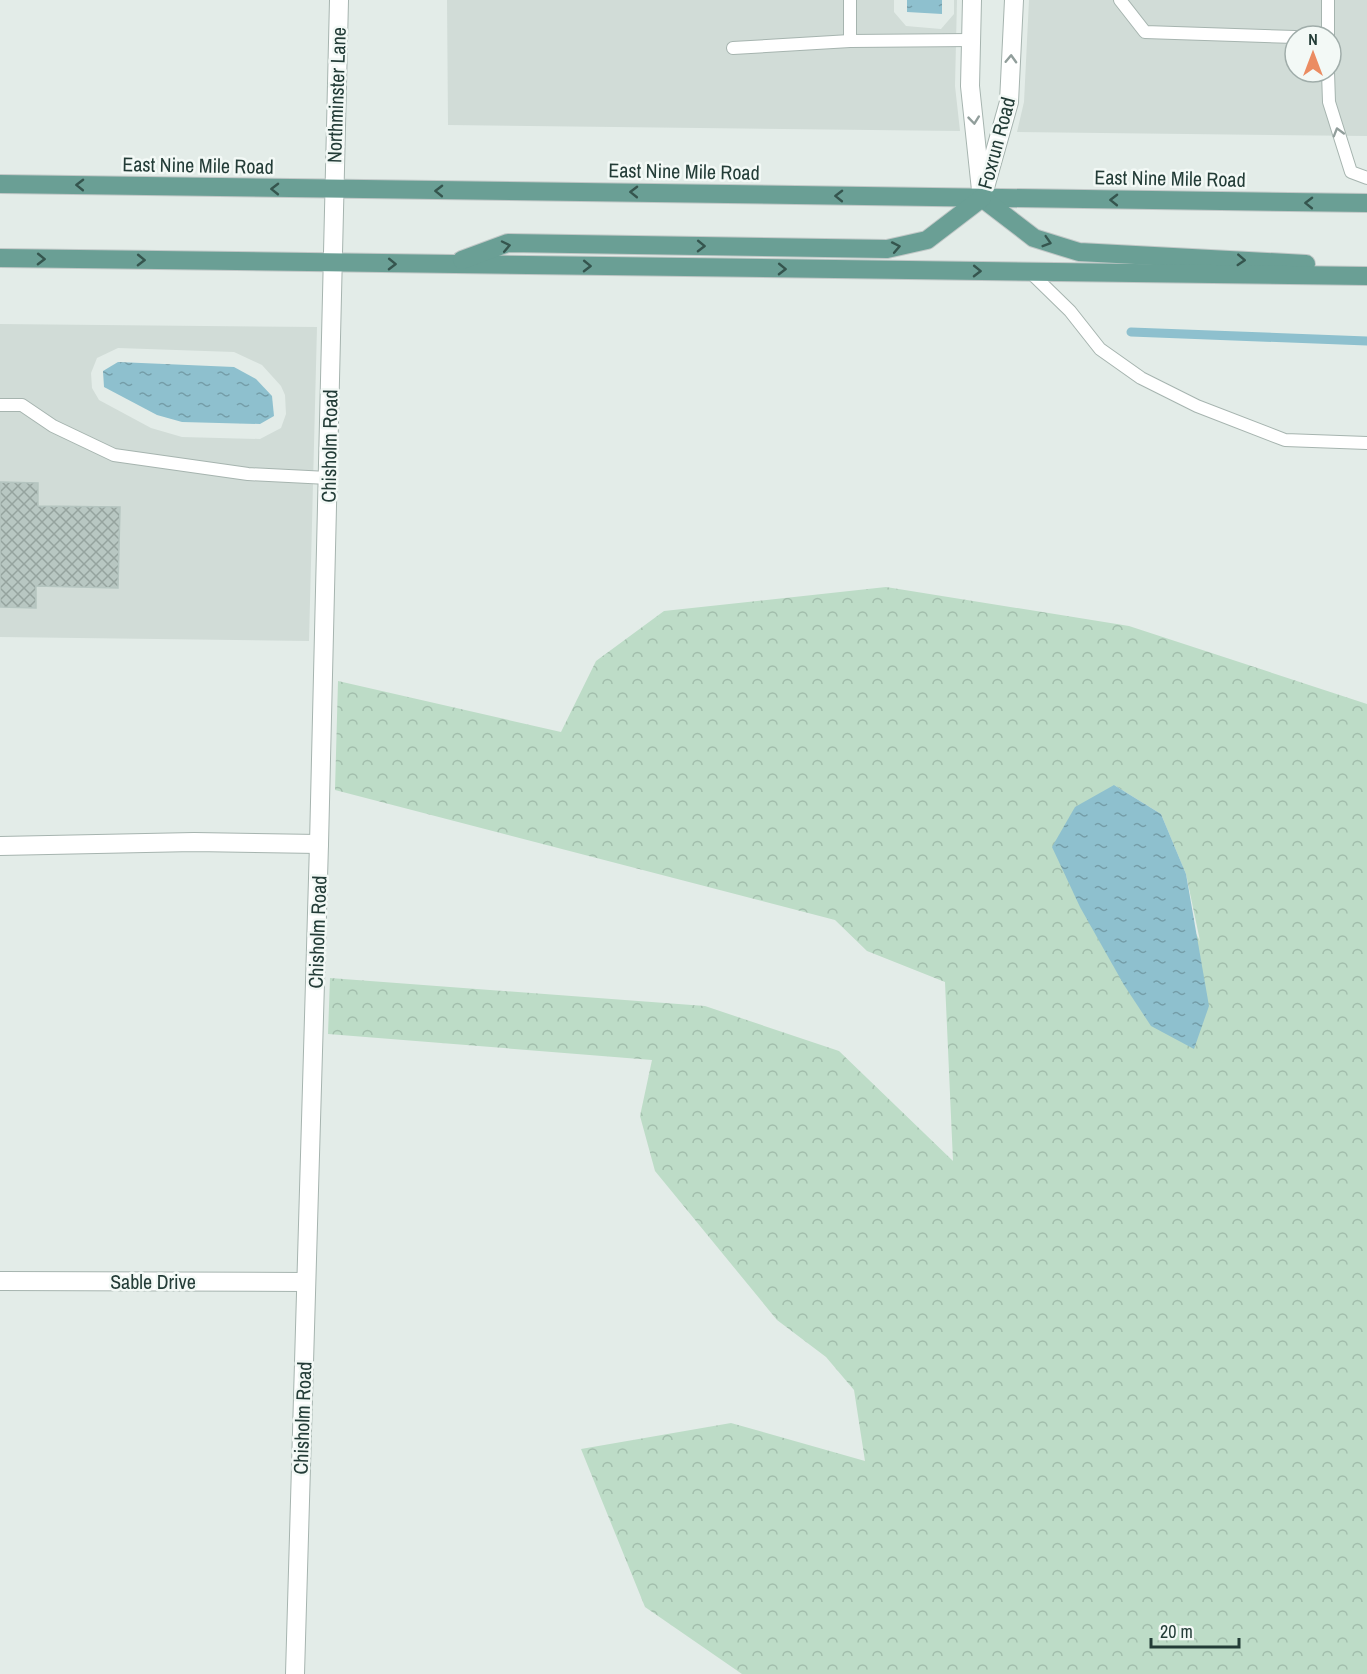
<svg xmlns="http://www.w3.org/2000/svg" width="1367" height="1674" font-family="'Archivo Narrow',sans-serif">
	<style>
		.built { fill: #d1dcd7; fill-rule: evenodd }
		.forest { fill: url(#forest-crowns); fill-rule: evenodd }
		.water { fill: url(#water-ripples) }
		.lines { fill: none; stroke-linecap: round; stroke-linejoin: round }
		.stream { stroke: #8ec0ce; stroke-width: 9 }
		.building { fill: url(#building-cross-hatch); stroke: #b5c5c0; stroke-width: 1.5 }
		.lane-casing { stroke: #a6b4af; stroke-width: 14 }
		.street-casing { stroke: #a6b4af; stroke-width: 20 }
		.primary-casing { stroke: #c1c8c7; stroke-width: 20 }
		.lane { stroke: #fff; stroke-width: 12 }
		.street { stroke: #fff; stroke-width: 18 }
		.primary { stroke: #6a9f95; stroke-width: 18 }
		.oneway { stroke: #919e9b }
		.oneway2 { stroke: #35554e }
		.labels { text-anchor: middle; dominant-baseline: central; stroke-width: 5; stroke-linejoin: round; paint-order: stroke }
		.street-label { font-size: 20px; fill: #233c37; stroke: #f3f9f6 }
	</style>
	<defs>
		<pattern id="forest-crowns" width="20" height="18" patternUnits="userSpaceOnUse" patternTransform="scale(1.5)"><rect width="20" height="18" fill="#bddcc7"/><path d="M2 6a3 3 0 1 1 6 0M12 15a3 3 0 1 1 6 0" fill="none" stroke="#a2beac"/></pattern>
		<pattern id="water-ripples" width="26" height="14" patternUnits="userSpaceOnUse" patternTransform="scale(1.5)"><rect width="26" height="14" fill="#8ec0ce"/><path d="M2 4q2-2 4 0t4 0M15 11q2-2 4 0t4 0" fill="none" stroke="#749da8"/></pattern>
		<pattern id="building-cross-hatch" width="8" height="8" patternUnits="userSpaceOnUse" patternTransform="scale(1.5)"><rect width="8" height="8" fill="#b8c7c2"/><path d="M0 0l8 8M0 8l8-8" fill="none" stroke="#95a39e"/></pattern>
	</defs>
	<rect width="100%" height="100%" fill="#e3ece8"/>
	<!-- built -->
	<g class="built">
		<path d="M 447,0 L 894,0 L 894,12 L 906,26 L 941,29 L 954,14 L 954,0 L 957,0 L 955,86 L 960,131 L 448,125 Z"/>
		<path d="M 1029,0 L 1367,0 L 1367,136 L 1017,132 L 1024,102 ZM 1295,36 L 1331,36 L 1331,72 L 1295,72 Z"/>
		<path d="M 0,324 L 317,327 L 309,641 L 0,637 ZM 118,348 L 234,352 L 262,365 L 281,386 L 285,395 L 286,414 L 281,428 L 260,439 L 182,437 L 151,428 L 99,400 L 92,388 L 91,373 L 97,358 Z"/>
	</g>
	<!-- forest -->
	<path class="forest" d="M 886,587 L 1129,626 L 1367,704 L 1367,1674 L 742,1674 L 645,1607 L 581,1449 L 731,1423 L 865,1461 L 854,1390 L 826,1357 L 777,1320 L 655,1171 L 640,1116 L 652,1060 L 328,1034 L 330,978 L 705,1006 L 839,1051 L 953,1161 L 945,982 L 867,951 L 835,920 L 335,790 L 338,681 L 561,732 L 596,661 L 664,611 ZM 1114,785 L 1161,814 L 1186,874 L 1200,941 Z"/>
	<!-- water -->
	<g class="water">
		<path d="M 907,0 L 942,0 L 942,14 L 907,12 Z"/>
		<path d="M 118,362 L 234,367 L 256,379 L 272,396 L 274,416 L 260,424 L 182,422 L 157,415 L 104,387 L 103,371 Z"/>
		<path d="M 1114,785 L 1161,814 L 1186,874 L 1209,1006 L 1194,1049 L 1151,1026 L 1124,985 L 1080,907 L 1052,847 L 1075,807 Z"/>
	</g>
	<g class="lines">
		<!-- stream -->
		<path class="stream" d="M 1131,332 L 1367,341"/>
	</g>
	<!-- building -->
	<path class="building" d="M 0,482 L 38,483 L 38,506 L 120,507 L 118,588 L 36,586 L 36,608 L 0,607 Z"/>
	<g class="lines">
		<defs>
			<g id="lane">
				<path d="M 1120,0 L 1145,32 L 1295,37"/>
				<path d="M 1328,0 L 1328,36"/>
				<path d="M 850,41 L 850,0"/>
				<path d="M 733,48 L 850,41 L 971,40"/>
				<path d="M 1328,72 L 1329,102 L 1351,172 L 1367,178"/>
				<path d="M 1030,272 L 1070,311 L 1100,349 L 1141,378 L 1197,406 L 1285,440 L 1367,443"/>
				<path d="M 0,405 L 22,405 L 53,426 L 114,455 L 248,474 L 328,478"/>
			</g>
			<g id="street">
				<path d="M 972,0 L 970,86 L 981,190"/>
				<path d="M 982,198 L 1009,102 L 1014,0"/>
				<path d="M 0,846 L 194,842 L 319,844"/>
				<path d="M 0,1281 L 306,1282"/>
				<path d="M 295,1674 L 319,844 L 339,0"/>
			</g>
			<g id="primary">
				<path d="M 0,184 L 1367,203"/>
				<path d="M 982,198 L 1034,238 L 1079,252 L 1306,264"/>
				<path d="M 0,258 L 1367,276"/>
				<path d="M 462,260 L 508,243 L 887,249 L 927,240 L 982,198"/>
			</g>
		</defs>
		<!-- lane casing -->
		<use href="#lane" class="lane-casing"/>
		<!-- street casing -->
		<use href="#street" class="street-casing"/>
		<!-- primary casing -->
		<use href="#primary" class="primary-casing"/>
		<!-- lane -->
		<use href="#lane" class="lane"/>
		<!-- street -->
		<use href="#street" class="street"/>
		<!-- primary -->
		<use href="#primary" class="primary"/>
	</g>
	<!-- one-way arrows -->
	<defs><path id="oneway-chevron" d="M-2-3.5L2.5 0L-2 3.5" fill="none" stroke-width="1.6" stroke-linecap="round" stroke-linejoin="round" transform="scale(1.5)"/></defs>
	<g class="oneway">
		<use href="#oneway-chevron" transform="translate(1011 59) rotate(-88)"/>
		<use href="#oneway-chevron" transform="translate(974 120) rotate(84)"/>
		<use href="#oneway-chevron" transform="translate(1338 132) rotate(-106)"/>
	</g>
	<g class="oneway2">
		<use href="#oneway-chevron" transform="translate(80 185) rotate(-179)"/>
		<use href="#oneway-chevron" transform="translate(275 189) rotate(-179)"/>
		<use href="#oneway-chevron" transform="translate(439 191) rotate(-179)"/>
		<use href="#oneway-chevron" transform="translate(634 192) rotate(-179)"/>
		<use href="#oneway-chevron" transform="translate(839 196) rotate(-179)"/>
		<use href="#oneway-chevron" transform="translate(1114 200) rotate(-179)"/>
		<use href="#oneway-chevron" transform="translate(1309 203) rotate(-179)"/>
		<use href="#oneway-chevron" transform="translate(1047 242) rotate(17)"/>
		<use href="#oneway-chevron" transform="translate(506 246) rotate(-12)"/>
		<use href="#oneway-chevron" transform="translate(701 246) rotate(1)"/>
		<use href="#oneway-chevron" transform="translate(896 247) rotate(-11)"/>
		<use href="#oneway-chevron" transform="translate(41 259) rotate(1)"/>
		<use href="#oneway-chevron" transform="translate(141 260) rotate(1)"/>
		<use href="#oneway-chevron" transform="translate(1241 260) rotate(3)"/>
		<use href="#oneway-chevron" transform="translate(392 264) rotate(1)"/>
		<use href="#oneway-chevron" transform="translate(587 266) rotate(1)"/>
		<use href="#oneway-chevron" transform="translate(782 269) rotate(1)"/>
		<use href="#oneway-chevron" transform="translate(977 271) rotate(1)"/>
	</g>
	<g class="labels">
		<!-- street labels -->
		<g class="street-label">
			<text transform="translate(336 95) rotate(-88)">Northminster Lane</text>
			<text transform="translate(996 143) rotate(-75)">Foxrun Road</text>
			<text transform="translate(198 165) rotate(1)">East Nine Mile Road</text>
			<text transform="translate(684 171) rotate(1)">East Nine Mile Road</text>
			<text transform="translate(1170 178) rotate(1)">East Nine Mile Road</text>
			<text transform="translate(329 446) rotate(-89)">Chisholm Road</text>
			<text transform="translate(317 932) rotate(-88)">Chisholm Road</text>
			<text x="153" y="1281">Sable Drive</text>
			<text transform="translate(302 1418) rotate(-88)">Chisholm Road</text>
		</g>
	</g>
	<!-- north arrow -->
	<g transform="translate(1313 54)"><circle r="28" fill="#f3f9f6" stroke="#a0adaa" stroke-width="1.5"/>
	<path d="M0-4.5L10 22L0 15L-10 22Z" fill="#eb8c62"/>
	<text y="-9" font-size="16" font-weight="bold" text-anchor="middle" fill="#233c37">N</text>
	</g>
	<!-- scale -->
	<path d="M1151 1638v9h88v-9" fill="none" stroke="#233c37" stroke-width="3"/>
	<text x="1160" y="1638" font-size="18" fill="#233c37" stroke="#f3f9f6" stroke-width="4.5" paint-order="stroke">20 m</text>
</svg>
